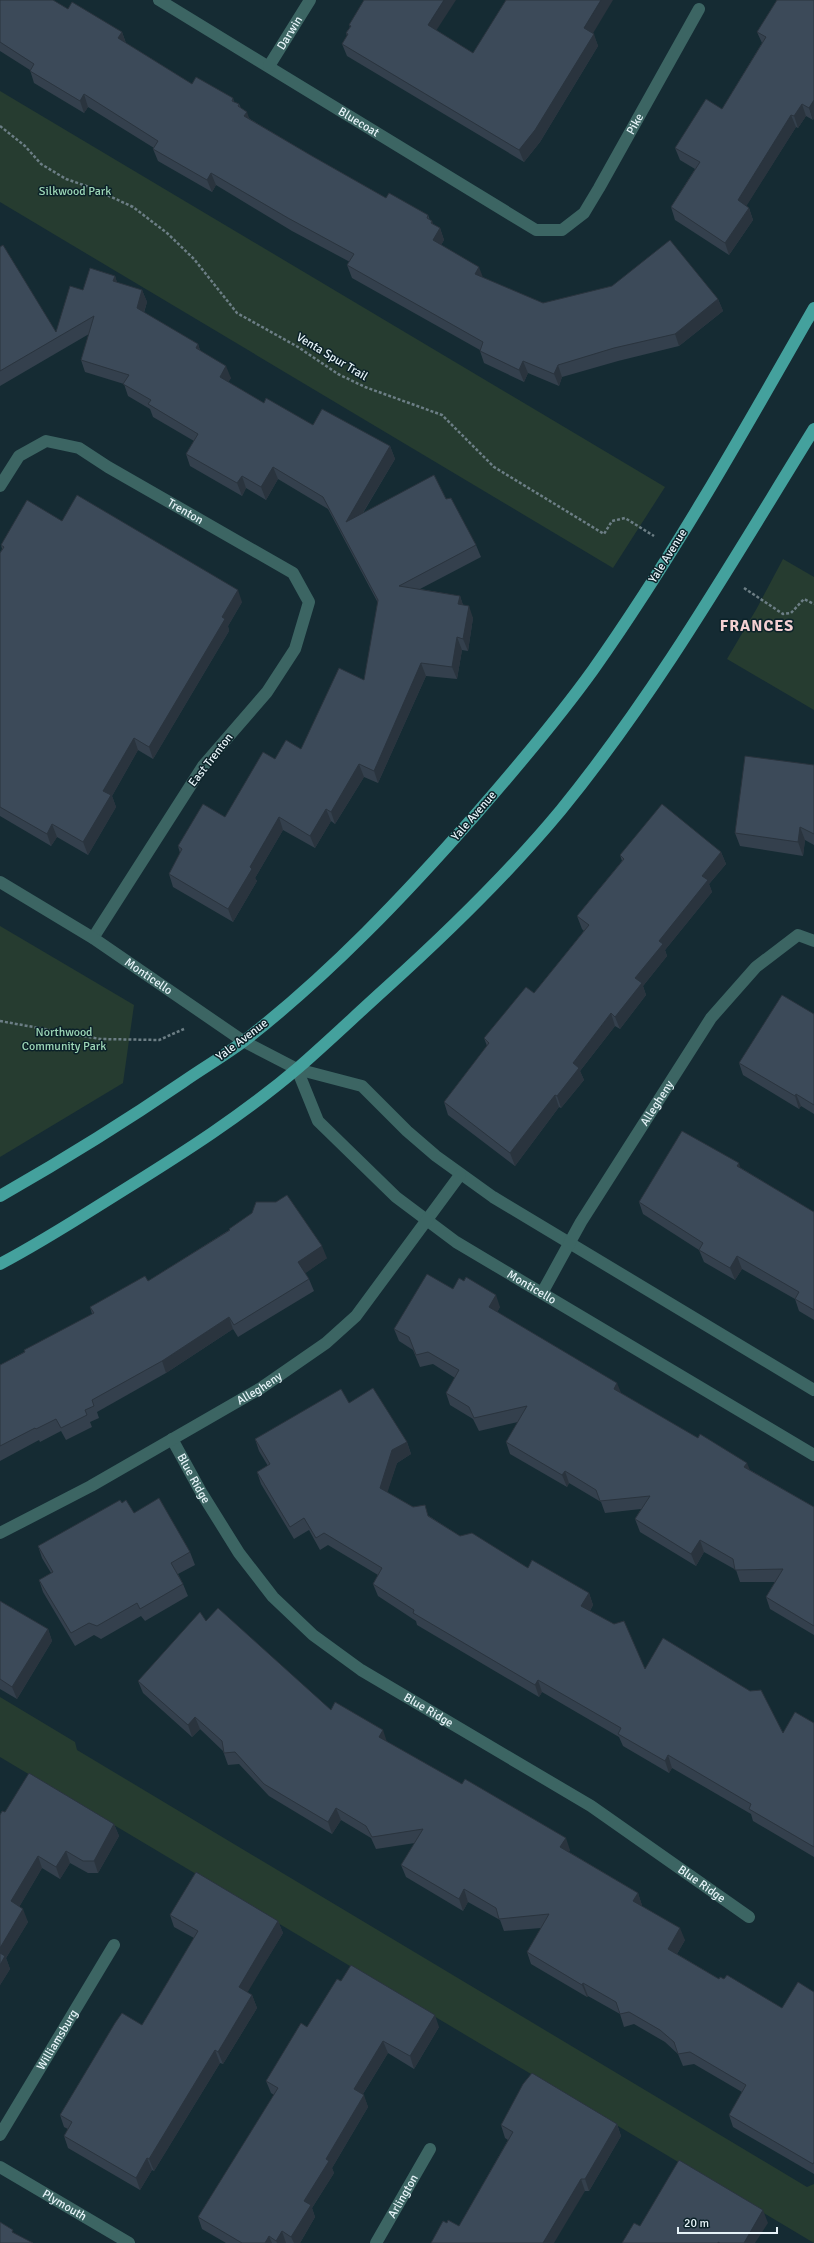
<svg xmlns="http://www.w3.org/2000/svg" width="814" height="2243" font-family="Signika,sans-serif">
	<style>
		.green { fill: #263c30 }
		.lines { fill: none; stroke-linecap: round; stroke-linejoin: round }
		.path { stroke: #6c7e85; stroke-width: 2.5; stroke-dasharray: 3 2; stroke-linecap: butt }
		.minor { stroke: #3c6563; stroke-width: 12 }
		.major { stroke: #44a19d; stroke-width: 12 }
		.wall { fill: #34404d }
		.shaded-wall { fill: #2a343e }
		.building { fill: #3c4a59; stroke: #2a343e }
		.labels { text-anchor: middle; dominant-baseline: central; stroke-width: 3; stroke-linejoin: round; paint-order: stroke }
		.street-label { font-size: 12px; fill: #e6f3f8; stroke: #0c2229 }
		.park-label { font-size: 12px; fill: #9dd7b7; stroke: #0c2229 }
		.district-label { font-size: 16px; font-weight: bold; letter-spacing: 1px; fill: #f4d0d2; stroke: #0c2229 }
	</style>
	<rect width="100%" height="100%" fill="#152b33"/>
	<!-- green -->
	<g class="green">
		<path d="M 0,91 L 665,487 L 613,568 L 0,202 Z"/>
		<path d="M 783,559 L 814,577 L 814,710 L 727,659 L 757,608 Z"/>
		<path d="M 0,926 L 134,1005 L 123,1083 L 0,1157 Z"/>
		<path d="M 0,1697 L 75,1742 L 77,1750 L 807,2187 L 814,2184 L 814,2243 L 0,1757 Z"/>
	</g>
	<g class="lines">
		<!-- path -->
		<g class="path">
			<path d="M 0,126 L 25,146 L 41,164 L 66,179 L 92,188 L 133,207 L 167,233 L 194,259 L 237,313 L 298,347 L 338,374 L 365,387 L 442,415 L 494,467 L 604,534 L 612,521 L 625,518 L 654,536"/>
			<path d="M 744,588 L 783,614 L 791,613 L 804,599 L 814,604"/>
			<path d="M 0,1021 L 100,1039 L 159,1040 L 184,1029"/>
		</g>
		<!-- minor -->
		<g class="minor">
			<path id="s1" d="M 159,0 L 536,230 L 562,230 L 584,213 L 599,188 L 699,9"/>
			<path id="s2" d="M 269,66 L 310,0"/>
			<path id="s3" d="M 0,486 L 19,456 L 46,441 L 79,448 L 108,467 L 293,573 L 309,602 L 295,649 L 267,692 L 203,766 L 93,938"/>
			<path id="s4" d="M 0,882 L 93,938 L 243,1041 L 297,1069 L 362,1086 L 407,1131 L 436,1156 L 493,1197 L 814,1390"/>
			<path id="s5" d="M 297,1069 L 318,1121 L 396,1197 L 456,1242 L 814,1455"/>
			<path id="s6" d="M 542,1293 L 581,1222 L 711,1018 L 756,967 L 798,935 L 814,941"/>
			<path id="s7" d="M 172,1439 L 201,1492 L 239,1553 L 273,1597 L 313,1635 L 361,1670 L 591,1806 L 749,1917"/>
			<path id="s8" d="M 0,1533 L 91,1486 L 261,1388 L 326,1343 L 356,1316 L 460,1175"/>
			<path id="s9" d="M 0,2135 L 114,1945"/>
			<path id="s10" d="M 0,2167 L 129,2243"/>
			<path id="s11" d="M 376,2243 L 430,2149"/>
		</g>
		<!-- major -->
		<g class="major">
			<path d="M 0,1196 C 63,1160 123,1123 183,1082 C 203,1068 224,1056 244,1041 C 330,974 405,895 477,813 C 517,767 557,720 593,670 C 674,555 744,431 814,308"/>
			<path d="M 0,1264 C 42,1242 82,1216 122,1191 C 183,1153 243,1115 298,1068 C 328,1042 356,1015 386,988 C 448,932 508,874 561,810 C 658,691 734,558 814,429"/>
		</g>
	</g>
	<!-- wall -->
	<g class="wall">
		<path d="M 0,0 L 68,9 L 122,32 L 126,43 L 192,84 L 233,98 L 234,102 L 239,104 L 241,108 L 250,119 L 312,156 L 386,198 L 428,215 L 430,220 L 433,224 L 440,228 L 444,240 L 441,245 L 483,278 L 543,303 L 718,299 L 723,311 L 679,346 L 618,361 L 562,377 L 559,386 L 528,373 L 524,382 L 484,363 L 480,351 L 480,350 L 352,278 L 347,265 L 350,262 L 292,231 L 216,185 L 212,192 L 158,161 L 153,149 L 154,148 L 88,107 L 84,113 L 34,83 L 30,70 L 0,51 Z"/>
		<path d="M 777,0 L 813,120 L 806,116 L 798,128 L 796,127 L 746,206 L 749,208 L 753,220 L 729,255 L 675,220 L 671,207 L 695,169 L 680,160 L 675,148 L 722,109 L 762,43 L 757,32 Z"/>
		<path d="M 349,25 L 436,30 L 473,53 L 593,33 L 598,46 L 540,142 L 524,162 L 347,56 L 342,44 L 347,36 L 346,33 L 350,27 Z"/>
		<path d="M 0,247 L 56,332 L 83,290 L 115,276 L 117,283 L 142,290 L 147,302 L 144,313 L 198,344 L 200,350 L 231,378 L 228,382 L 264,403 L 313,425 L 390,446 L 395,459 L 363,513 L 446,499 L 476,545 L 481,557 L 420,589 L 460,596 L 463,605 L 473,618 L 468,651 L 462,650 L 457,679 L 426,676 L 378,783 L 364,777 L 335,824 L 331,821 L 315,848 L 283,830 L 255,878 L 257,881 L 233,922 L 173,887 L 169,874 L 180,853 L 178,846 L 225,817 L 275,759 L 301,749 L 364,680 L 378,603 L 328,509 L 278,479 L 266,500 L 246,488 L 242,496 L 190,466 L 186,454 L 194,441 L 153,417 L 150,409 L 128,396 L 124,384 L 85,372 L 81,360 L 89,334 L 0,386 Z"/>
		<path d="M 62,521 L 242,602 L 228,626 L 229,631 L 153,759 L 138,750 L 112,796 L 116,807 L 88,855 L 57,837 L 51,846 L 0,816 L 0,553 L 2,549 L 1,545 Z"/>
		<path d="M 814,765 L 814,845 L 805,840 L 803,856 L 740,846 L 735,833 Z"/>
		<path d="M 721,852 L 726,864 L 709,884 L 712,892 L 665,950 L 667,956 L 643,986 L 646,995 L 620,1029 L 615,1026 L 580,1071 L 584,1080 L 561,1108 L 559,1107 L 515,1166 L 448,1115 L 444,1102 L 487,1046 L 484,1038 L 534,993 L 584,931 L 582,929 L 577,916 L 622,861 L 620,855 Z"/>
		<path d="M 814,1014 L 814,1114 L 801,1106 L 799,1109 L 743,1075 L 739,1063 Z"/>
		<path d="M 741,1168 L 814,1212 L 814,1320 L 799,1311 L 795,1299 L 742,1269 L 735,1280 L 704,1262 L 699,1250 L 643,1214 L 639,1202 Z"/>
		<path d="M 229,1229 L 327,1258 L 305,1273 L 309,1279 L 314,1291 L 238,1337 L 233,1329 L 166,1373 L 97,1412 L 99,1418 L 90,1422 L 92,1427 L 66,1440 L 61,1431 L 40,1442 L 39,1440 L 0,1461 L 0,1365 L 24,1352 L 92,1314 L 90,1307 L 148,1281 L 229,1230 Z"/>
		<path d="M 464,1281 L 500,1307 L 497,1312 L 621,1393 L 750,1470 L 814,1507 L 814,1635 L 770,1609 L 766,1597 L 775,1582 L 740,1582 L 736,1570 L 704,1552 L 696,1566 L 640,1532 L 635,1519 L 641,1509 L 605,1513 L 601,1502 L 569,1483 L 567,1487 L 510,1454 L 506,1442 L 518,1422 L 479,1431 L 473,1419 L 450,1405 L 446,1393 L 455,1378 L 433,1364 L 420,1367 L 413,1350 L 399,1341 L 394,1329 Z"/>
		<path d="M 349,1403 L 407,1442 L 411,1454 L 397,1463 L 387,1492 L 429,1516 L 460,1536 L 528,1568 L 589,1593 L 593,1605 L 590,1611 L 645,1669 L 783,1733 L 814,1723 L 814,1857 L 753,1821 L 751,1814 L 672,1768 L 669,1773 L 623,1746 L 619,1737 L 542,1692 L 539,1697 L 417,1625 L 416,1621 L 378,1596 L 373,1584 L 378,1575 L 328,1545 L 320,1550 L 309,1530 L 294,1539 L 261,1484 L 257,1472 L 268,1466 L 259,1451 L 255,1439 Z"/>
		<path d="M 122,1503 L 134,1513 L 190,1552 L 195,1565 L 178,1574 L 183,1584 L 188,1596 L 145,1621 L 141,1616 L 101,1639 L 94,1635 L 75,1646 L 43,1592 L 39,1580 L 51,1573 L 42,1558 L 38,1546 Z"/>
		<path d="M 0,1601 L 48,1629 L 52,1641 L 17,1699 L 0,1689 Z"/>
		<path d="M 206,1621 L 331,1710 L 387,1742 L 570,1850 L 569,1852 L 638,1893 L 642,1906 L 685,1940 L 677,1954 L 719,1979 L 724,1979 L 782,2008 L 814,1992 L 814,2174 L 733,2127 L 729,2115 L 742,2092 L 694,2064 L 683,2066 L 678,2054 L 665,2042 L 634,2024 L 624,2027 L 620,2014 L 588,1996 L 587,1997 L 531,1964 L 527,1952 L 541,1928 L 504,1931 L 500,1920 L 468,1902 L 463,1911 L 406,1877 L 401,1865 L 415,1843 L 376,1849 L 371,1838 L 341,1820 L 332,1834 L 269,1796 L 239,1764 L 228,1765 L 223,1751 L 200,1729 L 192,1737 L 143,1693 L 138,1681 Z"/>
		<path d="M 5,1812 L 114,1824 L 119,1836 L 98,1873 L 88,1873 L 70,1863 L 60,1879 L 42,1868 L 19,1907 L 28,1922 L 6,1958 L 10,1969 L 0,1985 Z"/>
		<path d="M 170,1915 L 278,1921 L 283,1933 L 247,1992 L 252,1995 L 257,2008 L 223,2064 L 220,2063 L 154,2171 L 152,2170 L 140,2190 L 68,2148 L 64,2136 L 68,2129 L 64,2127 L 60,2115 L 142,2025 L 194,1938 L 174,1927 Z"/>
		<path d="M 307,2027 L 439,2027 L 414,2069 L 388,2053 L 363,2094 L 368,2107 L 332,2168 L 334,2173 L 312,2208 L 315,2217 L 300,2243 L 226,2243 L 202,2229 L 198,2217 L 274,2095 L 271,2093 L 266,2081 Z"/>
		<path d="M 617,2124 L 621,2136 L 589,2191 L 585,2191 L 431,2243 L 447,2223 L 459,2226 L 508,2140 L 505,2138 L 501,2125 Z"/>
	</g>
	<!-- shaded-wall -->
	<g class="shaded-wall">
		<path d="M 444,0 L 456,0 L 432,37 L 428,25 Z"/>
		<path d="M 601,0 L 613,0 L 589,40 L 584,28 Z"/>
		<path d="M 122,32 L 126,44 L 118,38 Z"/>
		<path d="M 594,34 L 598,46 L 540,142 L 524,162 L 519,150 Z"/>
		<path d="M 84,94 L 88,107 L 84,113 L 80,101 Z"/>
		<path d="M 814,100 L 814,119 L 813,120 L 809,108 Z"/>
		<path d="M 802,104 L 806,116 L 798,128 L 794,116 Z"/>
		<path d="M 247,112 L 251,124 L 244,116 Z"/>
		<path d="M 791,115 L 796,127 L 742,213 L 738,200 Z"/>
		<path d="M 211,173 L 216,185 L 212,192 L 207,180 Z"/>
		<path d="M 749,208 L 753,220 L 729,255 L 725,243 Z"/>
		<path d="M 432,221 L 437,233 L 440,228 L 444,240 L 437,252 L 433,240 L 431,223 Z"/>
		<path d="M 479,267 L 484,280 L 475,274 Z"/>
		<path d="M 115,276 L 119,288 L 113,281 Z"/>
		<path d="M 142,290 L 147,302 L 141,321 L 137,308 Z"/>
		<path d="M 718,299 L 723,311 L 679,346 L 675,334 Z"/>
		<path d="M 198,344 L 202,357 L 196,348 Z"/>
		<path d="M 523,361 L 528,373 L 524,382 L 519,370 Z"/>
		<path d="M 558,365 L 562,377 L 559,386 L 554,374 Z"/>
		<path d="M 226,366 L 231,378 L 224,389 L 220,377 Z"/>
		<path d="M 390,446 L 395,459 L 350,534 L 346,522 Z"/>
		<path d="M 273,467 L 278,479 L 266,500 L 261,487 Z"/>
		<path d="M 242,476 L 246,488 L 242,496 L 237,483 Z"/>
		<path d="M 238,590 L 242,602 L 228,626 L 229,631 L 153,759 L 149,747 L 222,617 Z"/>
		<path d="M 460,596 L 464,608 L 458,604 Z"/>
		<path d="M 469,606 L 473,618 L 468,651 L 463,639 Z"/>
		<path d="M 457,637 L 462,650 L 457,679 L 452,667 Z"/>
		<path d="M 421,663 L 426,676 L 378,783 L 374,771 Z"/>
		<path d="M 134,738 L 138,750 L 112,796 L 116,807 L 88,855 L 83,842 L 103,791 Z"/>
		<path d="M 359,764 L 364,777 L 335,824 L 331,812 Z"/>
		<path d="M 326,809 L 331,821 L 315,848 L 310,836 Z"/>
		<path d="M 279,817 L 283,830 L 255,878 L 257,881 L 233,922 L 228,909 L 250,867 Z"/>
		<path d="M 52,824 L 57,837 L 51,846 L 47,834 Z"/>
		<path d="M 800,827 L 805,840 L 803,856 L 798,842 Z"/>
		<path d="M 721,852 L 726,864 L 709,884 L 712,892 L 665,950 L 667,956 L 643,986 L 646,995 L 620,1029 L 615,1017 L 635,978 L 659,941 L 702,876 Z"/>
		<path d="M 611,1013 L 615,1026 L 580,1071 L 584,1080 L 561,1108 L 557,1096 L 573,1063 Z"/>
		<path d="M 796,1094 L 801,1106 L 799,1109 L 795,1096 Z"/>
		<path d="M 555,1095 L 559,1107 L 515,1166 L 510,1153 Z"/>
		<path d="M 739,1163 L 743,1176 L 737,1166 Z"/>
		<path d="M 322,1246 L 327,1258 L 303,1275 L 298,1262 Z"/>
		<path d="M 737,1256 L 742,1269 L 735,1280 L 730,1268 Z"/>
		<path d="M 496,1295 L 500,1307 L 493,1320 L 489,1307 Z"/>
		<path d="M 229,1317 L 233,1329 L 166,1373 L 162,1361 Z"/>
		<path d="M 617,1383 L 622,1395 L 614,1389 Z"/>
		<path d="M 407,1442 L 411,1454 L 397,1463 L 385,1500 L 380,1488 L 392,1450 Z"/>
		<path d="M 747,1463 L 752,1475 L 744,1467 Z"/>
		<path d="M 565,1471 L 569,1483 L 567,1487 L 562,1475 Z"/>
		<path d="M 700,1540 L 704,1552 L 696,1566 L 691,1554 Z"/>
		<path d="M 589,1593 L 593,1605 L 586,1618 L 581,1606 Z"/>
		<path d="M 48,1629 L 52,1641 L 17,1699 L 12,1687 Z"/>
		<path d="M 538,1680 L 542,1692 L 539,1697 L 535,1685 Z"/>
		<path d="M 195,1717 L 200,1729 L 192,1737 L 188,1725 Z"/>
		<path d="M 383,1730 L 387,1742 L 379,1737 Z"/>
		<path d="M 668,1755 L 672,1768 L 669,1773 L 665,1761 Z"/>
		<path d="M 336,1808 L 341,1820 L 332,1834 L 328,1822 Z"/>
		<path d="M 114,1824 L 119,1836 L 98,1873 L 94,1861 Z"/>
		<path d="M 566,1838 L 570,1850 L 565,1859 L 560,1847 Z"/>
		<path d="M 66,1851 L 70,1863 L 60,1879 L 56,1867 Z"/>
		<path d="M 38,1856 L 42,1868 L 15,1914 L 11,1901 Z"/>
		<path d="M 464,1889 L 468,1902 L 463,1911 L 459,1899 Z"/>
		<path d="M 638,1893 L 642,1905 L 638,1913 L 633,1901 Z"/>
		<path d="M 23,1909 L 28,1922 L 6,1958 L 10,1969 L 0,1985 L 0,1948 Z"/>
		<path d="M 278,1921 L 283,1933 L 243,2000 L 239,1987 Z"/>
		<path d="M 680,1928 L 685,1940 L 673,1961 L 668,1949 Z"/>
		<path d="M 583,1983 L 588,1996 L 587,1997 L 582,1985 Z"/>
		<path d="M 252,1995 L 257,2008 L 223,2064 L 218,2052 Z"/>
		<path d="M 435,2015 L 439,2027 L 414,2069 L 410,2056 Z"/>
		<path d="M 383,2041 L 388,2053 L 358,2102 L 354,2089 Z"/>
		<path d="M 215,2050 L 220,2063 L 154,2171 L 149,2159 Z"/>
		<path d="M 364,2095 L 368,2107 L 332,2168 L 334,2173 L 312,2208 L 315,2217 L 300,2243 L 294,2243 L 291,2237 L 304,2201 L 326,2159 Z"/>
		<path d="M 617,2124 L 621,2136 L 589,2191 L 585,2179 Z"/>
		<path d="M 147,2158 L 152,2170 L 140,2190 L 136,2178 Z"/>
		<path d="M 581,2179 L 585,2191 L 554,2243 L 543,2243 Z"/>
		<path d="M 763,2210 L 768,2223 L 755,2243 L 744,2243 Z"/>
		<path d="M 282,2231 L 286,2243 L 277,2243 L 276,2241 Z"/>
		<path d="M 269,2236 L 272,2243 L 265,2243 Z"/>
	</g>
	<!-- building -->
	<g class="building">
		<path d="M 0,0 L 53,0 L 68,9 L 72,2 L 122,32 L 118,38 L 192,84 L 196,77 L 233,98 L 232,101 L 239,104 L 238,106 L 247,112 L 244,116 L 312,156 L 386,198 L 389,193 L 428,215 L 427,218 L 432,221 L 431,223 L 440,228 L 433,240 L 479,267 L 475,274 L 543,303 L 612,286 L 670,240 L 718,299 L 675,334 L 614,348 L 558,365 L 554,374 L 523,361 L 519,370 L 480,351 L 483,342 L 347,265 L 354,254 L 288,218 L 211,173 L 207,180 L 153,149 L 158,141 L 84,94 L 80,101 L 30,71 L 34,64 L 0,42 Z"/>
		<path d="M 364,0 L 444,0 L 428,25 L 473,53 L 506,0 L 601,0 L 584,28 L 594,34 L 535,130 L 519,150 L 342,44 L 348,34 L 346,33 L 351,26 L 349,25 Z"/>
		<path d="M 777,0 L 814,0 L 814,100 L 809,108 L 802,104 L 794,116 L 791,115 L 738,200 L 749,208 L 725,243 L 671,207 L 700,162 L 675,148 L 706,99 L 722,109 L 766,37 L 757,32 Z"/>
		<path d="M 3,245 L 56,332 L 70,286 L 83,290 L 90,268 L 115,276 L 113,281 L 142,290 L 137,308 L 198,344 L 196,348 L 226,366 L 220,377 L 264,403 L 266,398 L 313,425 L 322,409 L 390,446 L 346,522 L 434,475 L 446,499 L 451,498 L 476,545 L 399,586 L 460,596 L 458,604 L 469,606 L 463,639 L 457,637 L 452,667 L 421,663 L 374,771 L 359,764 L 331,812 L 326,809 L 310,836 L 279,817 L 250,867 L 252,869 L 228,909 L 169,874 L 182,849 L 178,846 L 203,804 L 225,817 L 263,752 L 275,759 L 286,740 L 301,749 L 339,668 L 364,680 L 378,600 L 323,497 L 273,467 L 261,487 L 242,476 L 237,483 L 186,454 L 198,434 L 148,404 L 151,400 L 123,384 L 129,375 L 81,360 L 94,316 L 0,371 L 0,247 Z"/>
		<path d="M 77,495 L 238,590 L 222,617 L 225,619 L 149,747 L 134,738 L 103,791 L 111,795 L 83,842 L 52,824 L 47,834 L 0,807 L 0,553 L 4,547 L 1,545 L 27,500 L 62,521 Z"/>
		<path d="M 745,756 L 814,765 L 814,834 L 800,827 L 798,842 L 735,833 Z"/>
		<path d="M 662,804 L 721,852 L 702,876 L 708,880 L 659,941 L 663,944 L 635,978 L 642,983 L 615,1017 L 611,1013 L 573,1063 L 579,1068 L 557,1096 L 555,1095 L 510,1153 L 444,1102 L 489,1043 L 484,1038 L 526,987 L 534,993 L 589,925 L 577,916 L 624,859 L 620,855 Z"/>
		<path d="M 782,995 L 814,1014 L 814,1105 L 796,1094 L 795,1096 L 739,1063 Z"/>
		<path d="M 682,1131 L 739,1163 L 737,1166 L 814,1212 L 814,1310 L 795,1299 L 799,1292 L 737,1256 L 730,1268 L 699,1250 L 703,1243 L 639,1202 Z"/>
		<path d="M 287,1195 L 322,1246 L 298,1262 L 309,1279 L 234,1325 L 229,1317 L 162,1361 L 92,1400 L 94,1406 L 85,1410 L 87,1415 L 61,1428 L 56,1419 L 36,1429 L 35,1428 L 0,1446 L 0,1365 L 25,1352 L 24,1350 L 94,1313 L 90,1307 L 145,1276 L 148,1281 L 230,1230 L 229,1229 L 252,1213 L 256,1202 L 276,1202 Z"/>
		<path d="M 427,1274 L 453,1289 L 459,1278 L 464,1281 L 466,1277 L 496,1295 L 489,1307 L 617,1383 L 614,1389 L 698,1438 L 700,1434 L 747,1463 L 744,1467 L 814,1507 L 814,1626 L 766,1597 L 783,1569 L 735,1570 L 733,1559 L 700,1540 L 691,1554 L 635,1519 L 650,1496 L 600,1501 L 596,1490 L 565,1471 L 562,1475 L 506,1442 L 527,1406 L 474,1418 L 469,1407 L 446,1393 L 459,1370 L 428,1352 L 416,1355 L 409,1337 L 394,1329 Z"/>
		<path d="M 373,1388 L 407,1442 L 392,1450 L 380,1488 L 413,1507 L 425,1505 L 428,1516 L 460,1536 L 472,1533 L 528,1568 L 532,1560 L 589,1593 L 581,1606 L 614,1624 L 624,1621 L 645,1669 L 663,1638 L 750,1691 L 761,1690 L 783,1733 L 795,1712 L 814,1723 L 814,1847 L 749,1809 L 751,1804 L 668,1755 L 665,1761 L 618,1734 L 621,1728 L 538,1680 L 535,1685 L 413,1613 L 414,1610 L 373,1584 L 382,1568 L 324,1533 L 316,1538 L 304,1518 L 290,1527 L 257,1472 L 270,1464 L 255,1439 L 341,1389 L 349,1403 Z"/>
		<path d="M 159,1498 L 190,1552 L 171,1563 L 183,1584 L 140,1609 L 137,1603 L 97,1626 L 89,1623 L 71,1633 L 39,1580 L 53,1572 L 38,1546 L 120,1500 L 122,1503 L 126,1500 L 134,1513 Z"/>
		<path d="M 0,1601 L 48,1629 L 12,1687 L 0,1679 Z"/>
		<path d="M 218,1608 L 331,1710 L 335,1702 L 383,1730 L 379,1737 L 462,1784 L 465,1779 L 566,1838 L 560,1847 L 638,1893 L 633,1901 L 680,1928 L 668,1949 L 719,1979 L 720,1977 L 724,1979 L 727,1975 L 782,2008 L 798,1982 L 814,1992 L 814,2162 L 813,2164 L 729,2115 L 746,2085 L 690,2052 L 678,2054 L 674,2042 L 660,2030 L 629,2012 L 620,2014 L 616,2002 L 583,1983 L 582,1985 L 527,1952 L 549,1914 L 499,1919 L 496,1908 L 464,1889 L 459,1899 L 401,1865 L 423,1829 L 372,1837 L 366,1826 L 336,1808 L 328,1822 L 264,1784 L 235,1752 L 224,1753 L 222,1741 L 195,1717 L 188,1725 L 138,1681 L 200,1612 L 206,1621 Z"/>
		<path d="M 29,1773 L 114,1824 L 94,1861 L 83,1861 L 66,1851 L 56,1867 L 38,1856 L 11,1901 L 23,1909 L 0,1948 L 0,1815 L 2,1811 L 5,1812 Z"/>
		<path d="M 196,1872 L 278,1921 L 239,1987 L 252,1995 L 218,2052 L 215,2050 L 149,2159 L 147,2158 L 136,2178 L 64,2136 L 72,2122 L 60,2115 L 115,2023 L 122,2013 L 142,2025 L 198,1931 L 170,1915 Z"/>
		<path d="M 0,1953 L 5,1956 L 0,1965 Z"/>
		<path d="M 351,1965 L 435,2015 L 410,2056 L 383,2041 L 354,2089 L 364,2095 L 326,2159 L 329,2161 L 304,2201 L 311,2205 L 291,2237 L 282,2231 L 276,2241 L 269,2236 L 265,2243 L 242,2243 L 198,2217 L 278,2088 L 266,2081 L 301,2023 L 307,2027 L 337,1979 L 341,1981 Z"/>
		<path d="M 532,2073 L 617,2124 L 585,2179 L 581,2179 L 543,2243 L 431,2243 L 443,2221 L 447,2223 L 448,2220 L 459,2226 L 513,2132 L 501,2125 L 523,2084 Z"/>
		<path d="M 679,2160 L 763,2210 L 744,2243 L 720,2243 L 718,2242 L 718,2243 L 622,2243 L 634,2223 L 640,2226 Z"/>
		<path d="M 0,2222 L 13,2230 L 12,2232 L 33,2243 L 0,2243 Z"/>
	</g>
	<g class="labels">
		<!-- street labels -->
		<g class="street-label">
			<text stroke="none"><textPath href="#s2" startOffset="39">Darwin</textPath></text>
			<text stroke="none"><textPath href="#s1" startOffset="234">Bluecoat</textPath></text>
			<text stroke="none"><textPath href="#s1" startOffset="598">Pike</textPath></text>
			<text transform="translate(332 357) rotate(31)">Venta Spur Trail</text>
			<text stroke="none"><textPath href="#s3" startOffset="224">Trenton</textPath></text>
			<text transform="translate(668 556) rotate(-58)">Yale Avenue</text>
			<text transform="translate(211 760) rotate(-52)">East Trenton</text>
			<text transform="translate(474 816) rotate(-49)">Yale Avenue</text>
			<text stroke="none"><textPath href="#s4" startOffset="176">Monticello</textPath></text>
			<text transform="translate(242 1040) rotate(-37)">Yale Avenue</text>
			<text stroke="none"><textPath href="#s6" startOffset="222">Allegheny</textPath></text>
			<text stroke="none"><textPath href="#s5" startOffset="328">Monticello</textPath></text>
			<text stroke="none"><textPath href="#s8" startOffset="297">Allegheny</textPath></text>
			<text stroke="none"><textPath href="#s7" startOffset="45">Blue Ridge</textPath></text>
			<text stroke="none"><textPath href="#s7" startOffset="381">Blue Ridge</textPath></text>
			<text stroke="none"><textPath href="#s7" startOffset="705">Blue Ridge</textPath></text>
			<text stroke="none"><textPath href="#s9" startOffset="111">Williamsburg</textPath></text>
			<text stroke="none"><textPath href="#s11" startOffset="54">Arlington</textPath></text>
			<text stroke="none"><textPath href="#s10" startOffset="75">Plymouth</textPath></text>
		</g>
		<!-- park labels -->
		<g class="park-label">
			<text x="75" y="191">Silkwood Park</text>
			<text x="64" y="1032">Northwood<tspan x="64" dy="14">Community Park</tspan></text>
		</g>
		<!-- district labels -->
		<g class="district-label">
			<text x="757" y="626">FRANCES</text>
		</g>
	</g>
	<!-- scale -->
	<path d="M678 2227v6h99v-6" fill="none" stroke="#e6f3f8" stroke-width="2"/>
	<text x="684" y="2227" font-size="12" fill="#e6f3f8" stroke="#0c2229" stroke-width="3" paint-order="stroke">20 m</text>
</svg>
